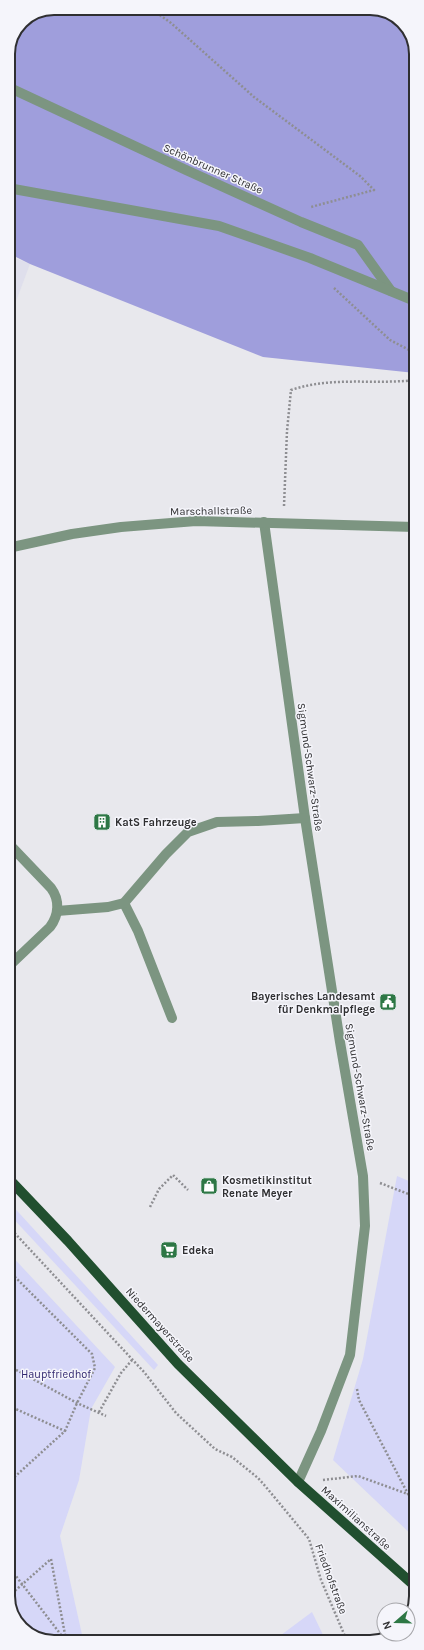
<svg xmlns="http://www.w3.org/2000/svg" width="424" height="1650" font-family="Karla,sans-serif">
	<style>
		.built { fill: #dfdfec }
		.green { fill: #d6d7f8 }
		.forest { fill: #9f9edc }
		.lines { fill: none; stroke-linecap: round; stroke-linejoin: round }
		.path { stroke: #8e8e92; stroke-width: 2.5; stroke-dasharray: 2 2; stroke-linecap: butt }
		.minor { stroke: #7c9581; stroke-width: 10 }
		.major { stroke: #214f2f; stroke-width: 10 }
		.labels { text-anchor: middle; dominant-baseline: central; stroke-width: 3; stroke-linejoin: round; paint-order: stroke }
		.street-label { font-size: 11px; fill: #2f2f31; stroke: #f5f5fb }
		.poi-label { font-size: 11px; font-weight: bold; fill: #2f2f31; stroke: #f5f5fb; text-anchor: start }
		.park-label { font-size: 11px; fill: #322870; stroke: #f5f5fb }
		.rim { fill: none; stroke: #2f2f31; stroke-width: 2 }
	</style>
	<rect width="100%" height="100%" fill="#e8e8ed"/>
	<!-- built -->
	<path class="built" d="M 8,255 L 30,264 L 8,323 Z"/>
	<!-- green -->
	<g class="green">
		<path d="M 397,1176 L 416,1184 L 416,1539 L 333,1460 L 363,1359 Z"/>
		<path d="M 9,1202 L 158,1365 L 154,1370 L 9,1214 Z"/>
		<path d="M 9,1253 L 115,1367 L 91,1409 L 79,1480 L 60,1536 L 83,1639 L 85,1642 L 49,1642 L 24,1630 L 9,1604 Z"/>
		<path d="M 312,1612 L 326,1641 L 273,1641 Z"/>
	</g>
	<!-- forest -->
	<path class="forest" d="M 54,8 L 375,8 L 400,20 L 415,46 L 415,373 L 263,357 L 30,264 L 8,253 L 8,54 L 22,21 Z"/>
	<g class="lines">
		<!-- path -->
		<g class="path">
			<path d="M 150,8 L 171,23 L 254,97 L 360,176 L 374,190 L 311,207"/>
			<path d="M 334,288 L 390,340 L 415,353"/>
			<path d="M 284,506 L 287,431 L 291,390 C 333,376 373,385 415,380"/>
			<path d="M 380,1183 L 416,1197"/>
			<path d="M 150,1207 L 159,1189 L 173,1175 L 188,1190"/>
			<path d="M 9,1227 L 144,1372 L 176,1413 L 215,1449 L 232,1457 L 258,1478 L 266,1487 L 309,1539 L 321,1580 L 347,1641"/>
			<path d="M 9,1271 L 92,1354 L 95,1368 L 77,1403 L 65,1431 L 9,1482"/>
			<path d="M 9,1366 L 77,1403 L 106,1416"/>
			<path d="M 357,1389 L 359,1400 L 409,1496"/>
			<path d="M 9,1406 L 65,1431"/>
			<path d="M 99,1412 L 121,1373 L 132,1360"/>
			<path d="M 323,1480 L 358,1476 L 416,1497"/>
			<path d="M 9,1567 L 65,1640"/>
			<path d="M 9,1596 L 51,1559 L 66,1640"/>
		</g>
		<!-- minor -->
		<g class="minor">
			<path d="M 8,87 L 186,170 L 301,222 L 358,245 L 391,291"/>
			<path d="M 8,188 L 219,226 L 310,258 L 415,301"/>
			<path d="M 264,522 L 305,818 L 340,1042 L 363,1176 L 365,1226 L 350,1355 L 321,1431 L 298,1482"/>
			<path d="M 8,548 L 72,534 L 121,527 L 196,521 L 415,527"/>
			<path d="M 8,843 L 51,888 C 60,900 59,915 50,927 L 9,966"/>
			<path d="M 124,903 L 138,931 L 172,1018"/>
			<path d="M 57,911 L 108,907 L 124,903 L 166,854 L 188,832 L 217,822 L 258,821 L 305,818"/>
		</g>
		<!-- major -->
		<path class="major" d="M 9,1179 L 68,1241 L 178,1364 L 298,1482 L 416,1587"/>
	</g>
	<!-- icons -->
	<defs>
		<symbol id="building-square" viewBox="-11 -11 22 22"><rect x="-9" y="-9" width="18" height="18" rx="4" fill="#2d7745" stroke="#f5f5fb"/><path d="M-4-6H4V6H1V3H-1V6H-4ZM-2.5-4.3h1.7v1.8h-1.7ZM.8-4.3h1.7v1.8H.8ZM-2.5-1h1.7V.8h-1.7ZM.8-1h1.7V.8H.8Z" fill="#fff"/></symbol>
		<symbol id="civic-square" viewBox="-11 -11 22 22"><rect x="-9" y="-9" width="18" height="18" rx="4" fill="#2d7745" stroke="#f5f5fb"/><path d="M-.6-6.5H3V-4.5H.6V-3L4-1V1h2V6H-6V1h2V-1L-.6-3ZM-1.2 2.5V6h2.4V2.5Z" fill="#fff"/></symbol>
		<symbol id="shop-square" viewBox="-11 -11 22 22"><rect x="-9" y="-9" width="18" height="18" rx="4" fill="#2d7745" stroke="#f5f5fb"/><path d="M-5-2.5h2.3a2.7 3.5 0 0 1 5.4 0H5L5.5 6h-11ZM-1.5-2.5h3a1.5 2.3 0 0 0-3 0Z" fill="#fff"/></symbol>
		<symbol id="supermarket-square" viewBox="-11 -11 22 22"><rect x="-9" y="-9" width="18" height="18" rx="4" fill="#2d7745" stroke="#f5f5fb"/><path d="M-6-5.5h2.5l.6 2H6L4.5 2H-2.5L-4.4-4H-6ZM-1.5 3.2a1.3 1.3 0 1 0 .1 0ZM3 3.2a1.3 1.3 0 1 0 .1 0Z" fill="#fff"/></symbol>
	</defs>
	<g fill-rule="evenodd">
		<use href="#building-square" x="92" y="812" width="20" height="20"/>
		<use href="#civic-square" x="378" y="992" width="20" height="20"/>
		<use href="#shop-square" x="199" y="1176" width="20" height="20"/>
		<use href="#supermarket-square" x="159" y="1240" width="20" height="20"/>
	</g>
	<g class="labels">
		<!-- street labels -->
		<g class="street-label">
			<text transform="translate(213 169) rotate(24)">Schönbrunner Straße</text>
			<text transform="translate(211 511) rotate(-1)">Marschallstraße</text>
			<text transform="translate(310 767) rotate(82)">Sigmund-Schwarz-Straße</text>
			<text transform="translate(360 1087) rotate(80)">Sigmund-Schwarz-Straße</text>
			<text transform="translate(160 1325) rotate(48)">Niedermayerstraße</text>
			<text transform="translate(356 1518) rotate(42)">Maximilianstraße</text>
			<text transform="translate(331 1579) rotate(70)">Friedhofstraße</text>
		</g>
		<!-- poi labels -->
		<g class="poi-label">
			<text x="115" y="822">KatS Fahrzeuge</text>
			<text x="375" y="996" text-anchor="end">Bayerisches Landesamt<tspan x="375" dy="13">für Denkmalpflege</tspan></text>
			<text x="222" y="1180">Kosmetikinstitut<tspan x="222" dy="13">Renate Meyer</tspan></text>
			<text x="182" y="1250">Edeka</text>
		</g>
		<!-- park labels -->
		<g class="park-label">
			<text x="56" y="1374">Hauptfriedhof</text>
		</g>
	</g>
	<!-- crop -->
	<path d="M0 0H424V1650H0ZM54 15H370A39 39 0 0 1 409 54V1596A39 39 0 0 1 370 1635H54A39 39 0 0 1 15 1596V54A39 39 0 0 1 54 15Z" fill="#f5f5fb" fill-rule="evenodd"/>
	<path class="rim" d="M54 15H370A39 39 0 0 1 409 54V1596A39 39 0 0 1 370 1635H54A39 39 0 0 1 15 1596V54A39 39 0 0 1 54 15Z"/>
	<!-- north arrow -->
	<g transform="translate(396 1622) rotate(250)"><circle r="19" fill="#f5f5fb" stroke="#a6a6aa"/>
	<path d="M0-3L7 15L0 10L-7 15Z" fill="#2d7745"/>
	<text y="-6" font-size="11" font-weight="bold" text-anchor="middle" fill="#2f2f31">N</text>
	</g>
</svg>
